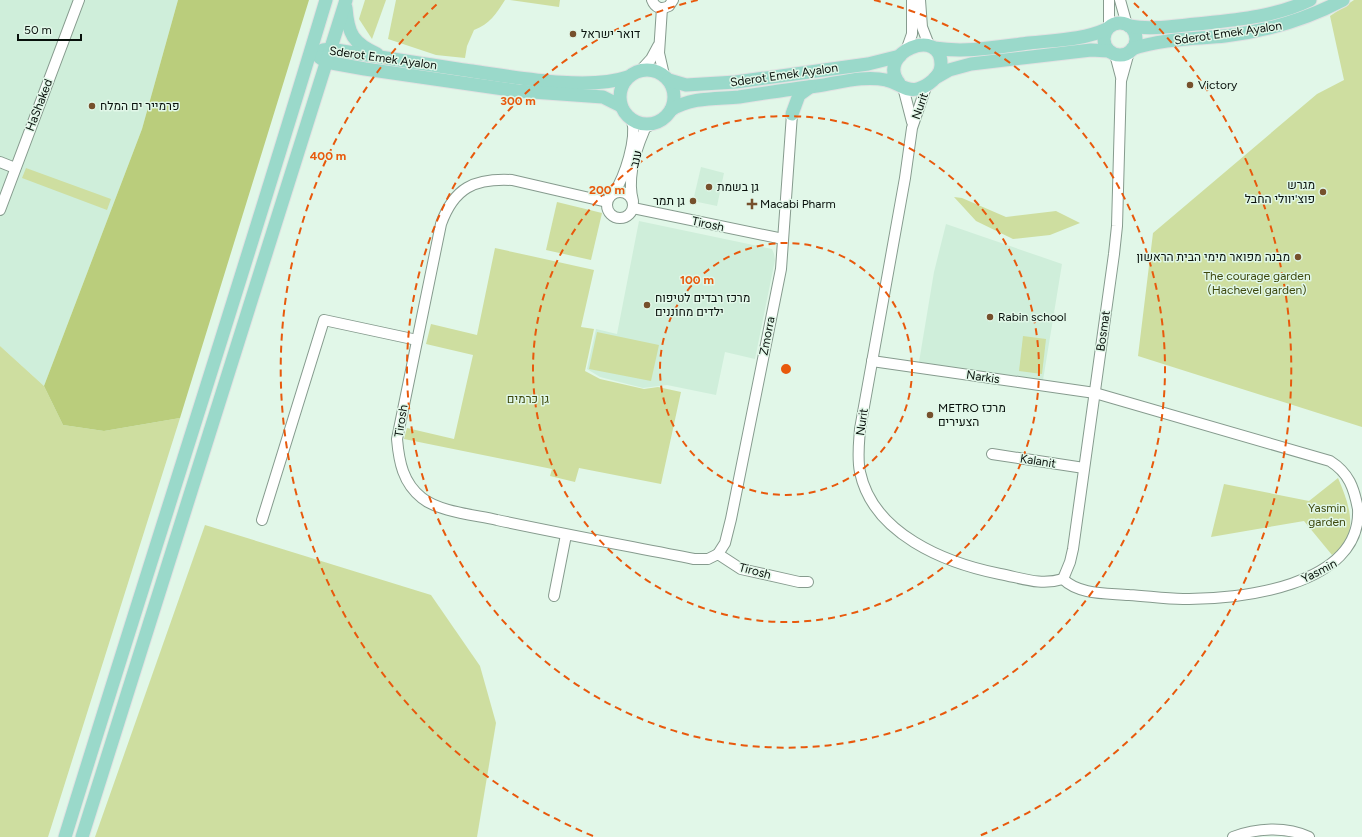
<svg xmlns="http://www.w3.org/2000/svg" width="1362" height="837" font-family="Figtree,Heebo,sans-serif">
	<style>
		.built { fill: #cfeeda }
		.green { fill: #cedea0 }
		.forest { fill: #bacd7c }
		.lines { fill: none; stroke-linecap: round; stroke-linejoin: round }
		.minor-casing { stroke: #869b8e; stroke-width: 12 }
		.major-casing { stroke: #e1e2e2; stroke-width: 15 }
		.minor { stroke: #fff; stroke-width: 10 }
		.major { stroke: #9ad9ca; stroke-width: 13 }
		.ring { fill: none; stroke: #e8590c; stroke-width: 2; stroke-dasharray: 7 5 }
		.poi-dot { fill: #76502c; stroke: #e1f7e8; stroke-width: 1.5 }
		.labels { text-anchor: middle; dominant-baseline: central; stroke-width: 3; stroke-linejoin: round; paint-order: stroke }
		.street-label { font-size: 12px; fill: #08100b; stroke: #e1f7e8 }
		.poi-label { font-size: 12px; fill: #08100b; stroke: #e1f7e8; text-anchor: start }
		.park-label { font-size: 12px; fill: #3d480c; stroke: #e1f7e8 }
		.centre { fill: #e8590c; stroke: #e1f7e8; stroke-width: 2 }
		.ring-label { font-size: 12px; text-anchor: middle; font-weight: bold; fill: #e8590c; stroke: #e1f7e8; stroke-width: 3; stroke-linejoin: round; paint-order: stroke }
	</style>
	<rect width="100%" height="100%" fill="#e1f7e8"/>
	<!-- built -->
	<g class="built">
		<path d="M 0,0 L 178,0 L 142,129 L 44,386 L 0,346 Z"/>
		<path d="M 701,167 L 724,173 L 717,206 L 693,201 Z"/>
		<path d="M 639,221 L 772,249 L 774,254 L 775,260 L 755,359 L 725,352 L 716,395 L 667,385 L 643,388 L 600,377 L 587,369 L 596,329 L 617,334 Z"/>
		<path d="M 946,224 L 1062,264 L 1043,380 L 919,362 L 934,272 Z"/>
	</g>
	<!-- green -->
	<g class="green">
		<path d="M 365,0 L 386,0 L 372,39 L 359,19 Z"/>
		<path d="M 396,0 L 505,0 C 496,14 490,24 474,30 L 467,46 L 465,58 L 436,55 L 388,39 Z"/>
		<path d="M 510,0 L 560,0 L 559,7 Z"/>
		<path d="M 1354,0 L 1362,0 L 1362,427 L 1138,356 L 1153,233 L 1317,94 L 1344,80 L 1330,16 Z"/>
		<path d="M 26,168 L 111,199 L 107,210 L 22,178 Z"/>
		<path d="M 954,197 L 962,198 L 1006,217 L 1056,211 L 1080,223 L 1050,235 L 1013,239 L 976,221 Z"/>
		<path d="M 557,202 L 602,213 L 591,260 L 546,250 Z"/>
		<path d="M 495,248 L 594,270 L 581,327 L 594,329 L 585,371 L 600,379 L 644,389 L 658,387 L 681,392 L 661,484 L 579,468 L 575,482 L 550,476 L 552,469 L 404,439 L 407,428 L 454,439 L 473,355 L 426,344 L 431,324 L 477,335 Z"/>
		<path d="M 597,332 L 659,345 L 651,381 L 589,369 Z"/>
		<path d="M 1023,336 L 1046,339 L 1042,374 L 1019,371 Z"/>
		<path d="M 0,346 L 44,386 L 63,425 L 104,431 L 180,418 L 48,837 L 0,837 Z"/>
		<path d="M 1338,478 C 1347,499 1357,524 1344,545 C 1342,549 1336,552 1332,555 L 1304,521 L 1211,537 L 1224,484 L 1309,501 Z"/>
		<path d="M 205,525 L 431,595 L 480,666 L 496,723 L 477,837 L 95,837 Z"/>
	</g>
	<!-- forest -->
	<path class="forest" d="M 178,0 L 309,0 L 180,418 L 104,431 L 63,425 L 44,386 L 142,129 Z"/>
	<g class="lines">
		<defs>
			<g id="minor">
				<path d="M 652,0 C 655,8 661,10 669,6 L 673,0"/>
				<path d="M 920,0 L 922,27 L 929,45"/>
				<path d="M 1120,0 L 1127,25"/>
				<path d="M 662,8 L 659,53 L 664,75"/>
				<path d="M 1109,28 L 1109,0"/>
				<path d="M 906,51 L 912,34 L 912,0"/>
				<path d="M 1112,53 L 1116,58 L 1121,77"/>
				<path d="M 640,71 L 651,59 L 658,46"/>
				<path d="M 927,84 L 912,128 L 905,178 L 860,429 C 859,443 857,458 860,472 C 873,534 945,563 1000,574 C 1022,578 1040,586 1063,579"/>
				<path d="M 903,87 L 912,122"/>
				<path d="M 0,162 L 15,168"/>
				<circle cx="620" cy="205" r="13"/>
				<path d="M 614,193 C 625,176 637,139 632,120"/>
				<path d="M 633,201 C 627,179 635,152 644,131 L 645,128 L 653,124"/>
				<path d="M 607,202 L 512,180 C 474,178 454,188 441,224 L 397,439 C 399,462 403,483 422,498 C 439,512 476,515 497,520 C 563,534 628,546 694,559 L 708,559 L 718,554 L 741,569 L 799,582 L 808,582"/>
				<path d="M 633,208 L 783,239"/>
				<path d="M 0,210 L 79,0"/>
				<path d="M 872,361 L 1095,393 L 1330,461 C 1349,473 1354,488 1358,509 C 1362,587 1236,600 1183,599 C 1165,599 1147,596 1129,595 C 1107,593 1079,595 1063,579"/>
				<path d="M 992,454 L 1084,468"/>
				<path d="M 262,520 L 324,320 L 417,340"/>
				<path d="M 718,554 L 725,543 L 731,519 L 781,269 L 792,114"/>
				<path d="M 1063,579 L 1070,562 L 1073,549 L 1114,254 L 1117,226 L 1121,81 L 1129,52"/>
				<path d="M 554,596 L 566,535"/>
				<path d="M 1233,837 C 1256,828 1286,826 1309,837"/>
			</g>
			<g id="major">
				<path d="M 346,8 C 348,34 353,43 377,54"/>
				<circle cx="1120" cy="39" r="16"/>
				<path d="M 1129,26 C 1152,30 1174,26 1196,24 C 1235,20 1275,17 1310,0"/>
				<path d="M 934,48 C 966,53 997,47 1029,43 C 1056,40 1083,40 1107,29"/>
				<path d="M 1132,49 C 1161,39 1194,39 1225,36 C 1268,31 1305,20 1343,0"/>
				<path d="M 323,50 L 331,49 C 377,57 425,64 472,71 C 514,77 588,91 628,77"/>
				<path d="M 319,57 L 326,62 L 365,69 L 518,91 L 603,97 L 621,106"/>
				<circle cx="647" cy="97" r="27"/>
				<path d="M 935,78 L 949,70 L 971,64 L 1091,50 L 1109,51"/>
				<path d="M 669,80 L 686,85 L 736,82 L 868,64 L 900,56"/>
				<path d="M 671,110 C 691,97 716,99 739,97 C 765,93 791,89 817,86 C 839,83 864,75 886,80 C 897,82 906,92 917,89 C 927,87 941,76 941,65 C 942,25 875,53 899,83"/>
				<path d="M 792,114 L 799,95 L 810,87"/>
				<path d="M 65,837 C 151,558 242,280 326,0"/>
				<path d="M 82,837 L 346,0"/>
			</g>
		</defs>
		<!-- minor casing -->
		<use href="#minor" class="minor-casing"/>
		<!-- major casing -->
		<use href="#major" class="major-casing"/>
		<!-- minor -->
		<use href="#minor" class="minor"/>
		<!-- major -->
		<use href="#major" class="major"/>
	</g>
	<!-- distance rings -->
	<g class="ring">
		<circle cx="786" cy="369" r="126"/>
		<circle cx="786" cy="369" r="253"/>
		<path d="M874 0A379 379 0 1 1 698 0"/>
		<path d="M593 836A505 505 0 0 1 438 3M1134 3A505 505 0 0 1 979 836"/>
	</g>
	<!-- markers -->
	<g class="poi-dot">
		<circle cx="573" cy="34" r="4"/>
		<circle cx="1190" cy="85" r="4"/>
		<circle cx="92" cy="106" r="4"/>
		<circle cx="709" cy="187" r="4"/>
		<circle cx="1323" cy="192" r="4"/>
		<circle cx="693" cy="201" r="4"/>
		<path d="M750 198h4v4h4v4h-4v4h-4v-4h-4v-4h4z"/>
		<circle cx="1298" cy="257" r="4"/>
		<circle cx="647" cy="305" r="4"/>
		<circle cx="990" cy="317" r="4"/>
		<circle cx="930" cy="415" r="4"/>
	</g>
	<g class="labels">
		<!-- street labels -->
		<g class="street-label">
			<text transform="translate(1228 33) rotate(-8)">Sderot Emek Ayalon</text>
			<text transform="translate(383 58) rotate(8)">Sderot Emek Ayalon</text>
			<text transform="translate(784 75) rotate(-8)">Sderot Emek Ayalon</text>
			<text transform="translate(39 105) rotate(-69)">HaShaked</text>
			<text transform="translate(920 106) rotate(-71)">Nurit</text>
			<text transform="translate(636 159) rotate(-76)">ענב</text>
			<text transform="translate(708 224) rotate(12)">Tirosh</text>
			<text transform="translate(1103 331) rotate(-82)">Bosmat</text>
			<text transform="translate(767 336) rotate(-79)">Zmorra</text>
			<text transform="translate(983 377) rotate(8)">Narkis</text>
			<text transform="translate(401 421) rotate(-81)">Tirosh</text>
			<text transform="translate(862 422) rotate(-82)">Nurit</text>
			<text transform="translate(1038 461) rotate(9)">Kalanit</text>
			<text transform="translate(755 571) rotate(15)">Tirosh</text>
			<text transform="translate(1319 571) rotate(-27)">Yasmin</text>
		</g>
		<!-- poi labels -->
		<g class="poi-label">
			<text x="581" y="34">דואר ישראל</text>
			<text x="1198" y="85">Victory</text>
			<text x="100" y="106">פרמייר ים המלח</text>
			<text x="1315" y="185" text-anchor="end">מגרש<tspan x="1315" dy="14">פוצ'יוולי החבל</tspan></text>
			<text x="717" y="187">גן בשמת</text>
			<text x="685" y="201" text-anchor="end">גן תמר</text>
			<text x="760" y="204">Macabi Pharm</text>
			<text x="1290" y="257" text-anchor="end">מבנה מפואר מימי הבית הראשון</text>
			<text x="655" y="298">מרכז רבדים לטיפוח<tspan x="655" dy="14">ילדים מחוננים</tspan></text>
			<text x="998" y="317">Rabin school</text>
			<text x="938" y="408">METRO מרכז<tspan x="938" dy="14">הצעירים</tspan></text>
		</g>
		<!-- park labels -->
		<g class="park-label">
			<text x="1257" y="276">The courage garden<tspan x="1257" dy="14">(Hachevel garden)</tspan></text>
			<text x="528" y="399">גן כרמים</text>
			<text x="1327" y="508">Yasmin<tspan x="1327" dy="14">garden</tspan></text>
		</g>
	</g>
	<circle cx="786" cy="369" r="6" class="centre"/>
	<g class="ring-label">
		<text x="518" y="105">300 m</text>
		<text x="328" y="160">400 m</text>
		<text x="607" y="194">200 m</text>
		<text x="697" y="284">100 m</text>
	</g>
	<!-- scale -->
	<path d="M18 34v6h63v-6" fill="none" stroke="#08100b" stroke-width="2"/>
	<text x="24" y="34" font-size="12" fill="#08100b" stroke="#e1f7e8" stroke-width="3" paint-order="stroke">50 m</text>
</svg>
